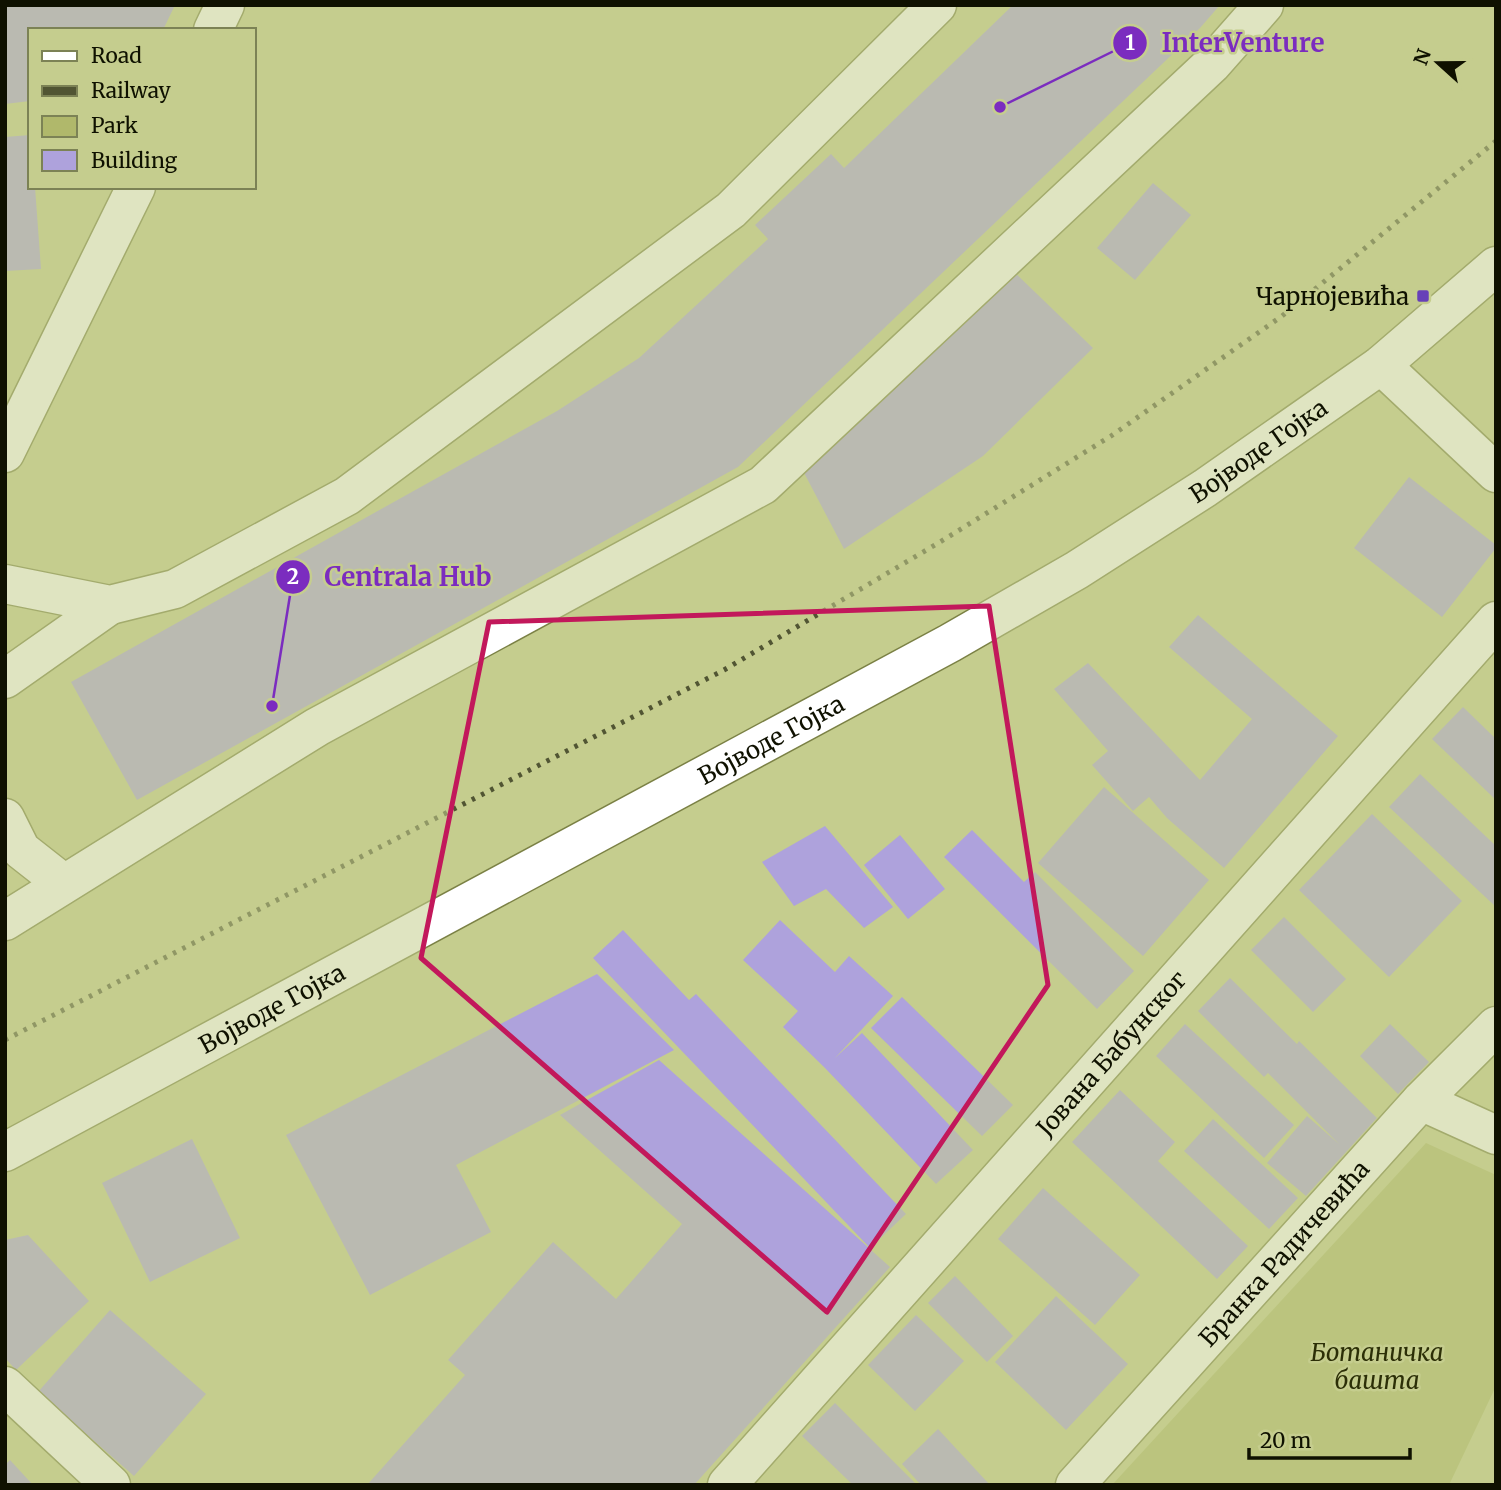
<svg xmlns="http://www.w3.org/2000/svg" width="1501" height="1490" font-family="Merriweather,serif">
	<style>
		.green { fill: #b0b86b }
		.building { fill: #aea2dc }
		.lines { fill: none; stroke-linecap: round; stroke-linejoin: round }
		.minor-casing { stroke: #7b8145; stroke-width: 41 }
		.minor { stroke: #fff; stroke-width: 38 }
		.rail { stroke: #515533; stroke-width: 5; stroke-dasharray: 3.5 7; stroke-linecap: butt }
		.marked { fill: none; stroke: #c2185b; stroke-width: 5; stroke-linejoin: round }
		.poi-dot { fill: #6740b8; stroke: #c5cd8e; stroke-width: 2.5 }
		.labels { text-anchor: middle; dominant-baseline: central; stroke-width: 5; stroke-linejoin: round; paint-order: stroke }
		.poi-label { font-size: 24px; fill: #0f1100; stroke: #c5cd8e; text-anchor: end }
		.street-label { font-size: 24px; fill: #0f1100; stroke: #c5cd8e }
		.park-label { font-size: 24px; font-style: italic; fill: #2c2f07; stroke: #c5cd8e }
		.leader { fill: none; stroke: #7b2cbf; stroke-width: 2.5 }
		.callout-dot { fill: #7b2cbf; stroke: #c5cd8e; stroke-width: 2.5 }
		.mark-label { font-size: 21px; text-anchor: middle; font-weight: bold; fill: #fff }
		.callout-label { font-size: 26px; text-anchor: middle; font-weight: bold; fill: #7b2cbf; stroke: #c5cd8e; stroke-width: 5; stroke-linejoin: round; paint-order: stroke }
	</style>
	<rect width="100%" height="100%" fill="#c5cd8e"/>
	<!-- green -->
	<path class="green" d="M 1426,1143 L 1496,1175 L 1496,1386 L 1449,1485 L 1112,1485 Z"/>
	<!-- building -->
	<g class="building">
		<path d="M 5,5 L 175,5 L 163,30 L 30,30 L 30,101 L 5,104 Z"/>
		<path d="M 1013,5 L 1220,5 L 1200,28 L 738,467 L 137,800 L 71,682 L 557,411 L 639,358 L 768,239 L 755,225 L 831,154 L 844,168 Z"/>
		<path d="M 30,135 L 30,187 L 35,187 L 41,269 L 5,271 L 5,137 Z"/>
		<path d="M 1153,183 L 1191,215 L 1135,280 L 1097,248 Z"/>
		<path d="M 1006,264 L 1093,348 L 983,456 L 844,549 L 801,467 Z"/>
		<path d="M 1409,477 L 1496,545 L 1496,548 L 1442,617 L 1354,548 Z"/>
		<path d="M 1198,615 L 1338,736 L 1224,868 L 1167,818 L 1149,797 L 1133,811 L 1092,765 L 1108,751 L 1054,689 L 1088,663 L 1200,780 L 1252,719 L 1169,647 Z"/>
		<path d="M 1463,707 L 1496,739 L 1496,800 L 1432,739 Z"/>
		<path d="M 1420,774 L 1496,846 L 1496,907 L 1389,807 Z"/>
		<path d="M 1104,787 L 1209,880 L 1143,956 L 1038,863 Z"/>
		<path d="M 1372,814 L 1462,901 L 1389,977 L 1299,890 Z"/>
		<path d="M 825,826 L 893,907 L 864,928 L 826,889 L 794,906 L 762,862 Z"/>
		<path d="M 972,830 L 1024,882 L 1035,872 L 1134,971 L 1097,1009 L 944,857 Z"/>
		<path d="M 900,835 L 945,889 L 908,919 L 864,865 Z"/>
		<path d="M 1284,917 L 1346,979 L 1313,1012 L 1251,950 Z"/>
		<path d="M 780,920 L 835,972 L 849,956 L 893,996 L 835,1058 L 862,1033 L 973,1150 L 936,1184 L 825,1068 L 783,1027 L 798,1011 L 743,960 Z"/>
		<path d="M 623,930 L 689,1000 L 696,994 L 906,1214 L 870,1248 L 593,958 Z"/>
		<path d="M 597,974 L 674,1050 L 456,1165 L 491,1232 L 370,1295 L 286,1135 Z"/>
		<path d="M 1230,978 L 1297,1044 L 1299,1041 L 1377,1118 L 1306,1196 L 1267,1163 L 1307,1116 L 1339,1144 L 1268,1073 L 1264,1077 L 1198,1011 Z"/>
		<path d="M 902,997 L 1013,1105 L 982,1136 L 871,1028 Z"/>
		<path d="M 1185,1024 L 1294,1125 L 1264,1158 L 1156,1056 Z"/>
		<path d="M 1390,1024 L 1429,1062 L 1398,1094 L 1360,1056 Z"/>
		<path d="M 659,1060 L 890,1267 L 694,1485 L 367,1485 L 465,1375 L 448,1360 L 553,1242 L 616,1299 L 682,1224 L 560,1115 Z"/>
		<path d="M 1120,1090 L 1175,1142 L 1158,1161 L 1248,1246 L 1217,1279 L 1072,1142 Z"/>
		<path d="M 1213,1119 L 1298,1198 L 1269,1229 L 1184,1151 Z"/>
		<path d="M 192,1139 L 240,1238 L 150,1282 L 102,1183 Z"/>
		<path d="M 1043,1188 L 1140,1275 L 1095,1325 L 998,1239 Z"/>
		<path d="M 28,1235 L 89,1301 L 16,1370 L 5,1358 L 5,1240 Z"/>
		<path d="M 955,1276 L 1013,1336 L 987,1362 L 928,1303 Z"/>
		<path d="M 1056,1296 L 1128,1364 L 1066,1430 L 995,1362 Z"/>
		<path d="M 110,1310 L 206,1394 L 134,1476 L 38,1392 Z"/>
		<path d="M 916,1315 L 964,1361 L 915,1411 L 868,1365 Z"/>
		<path d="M 835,1403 L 917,1485 L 853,1485 L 802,1436 Z"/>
		<path d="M 938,1429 L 990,1485 L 921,1485 L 902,1464 Z"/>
		<path d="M 10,1460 L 33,1485 L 5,1485 L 5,1465 Z"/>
	</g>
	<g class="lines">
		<defs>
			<g id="minor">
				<path d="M 213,30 L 225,5"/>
				<path d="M 1381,365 L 1496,473"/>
				<path d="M 5,453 L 136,187"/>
				<path d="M 5,584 L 110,605 L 175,589 L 347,496 L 731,210 L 937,5"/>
				<path d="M 5,679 L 110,605"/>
				<path d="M 5,818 L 21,850 L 63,883"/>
				<path d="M 5,921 L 317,727 L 763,485 L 1212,64 L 1264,5"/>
				<path d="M 1421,1101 L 1496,1135"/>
				<path id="s1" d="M 5,1152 L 950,643 L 1077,570 L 1205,488 L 1381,365 L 1496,266"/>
				<path d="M 5,1386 L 111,1485"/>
				<path id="s2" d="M 727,1485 L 1496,621"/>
				<path id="s3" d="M 1075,1485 L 1421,1101 L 1496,1026"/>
			</g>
		</defs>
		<!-- minor casing -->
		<use href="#minor" class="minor-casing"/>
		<!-- minor -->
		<use href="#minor" class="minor"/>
		<!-- rail -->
		<path class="rail" d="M 5,1040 L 724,670 L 940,542 L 1111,436 L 1282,316 L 1496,141"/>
	</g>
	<!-- marked area -->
	<path d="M0 0H1501V1490H0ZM 989,606 L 1048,985 L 827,1312 L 421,958 L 489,622 Z" fill="#c5cd8e" fill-opacity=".55" fill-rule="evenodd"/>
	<path class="marked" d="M 989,606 L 1048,985 L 827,1312 L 421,958 L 489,622 Z"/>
	<!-- markers -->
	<rect class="poi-dot" x="1416" y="289" width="14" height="14" rx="3.5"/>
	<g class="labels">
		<!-- poi labels -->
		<g class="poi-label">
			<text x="1409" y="296">Чарнојевића</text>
		</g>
		<!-- street labels -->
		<g class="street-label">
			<text stroke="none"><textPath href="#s1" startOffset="1437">Војводе Гојка</textPath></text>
			<text stroke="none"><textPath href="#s1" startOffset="870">Војводе Гојка</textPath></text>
			<text stroke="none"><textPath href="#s1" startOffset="303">Војводе Гојка</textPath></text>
			<text stroke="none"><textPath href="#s2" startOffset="578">Јована Бабунског</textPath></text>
			<text stroke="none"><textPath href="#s3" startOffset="312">Бранка Радичевића</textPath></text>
		</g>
		<!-- park labels -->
		<g class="park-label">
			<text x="1377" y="1352">Ботаничка<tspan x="1377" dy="28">башта</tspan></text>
		</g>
	</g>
	<!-- callouts -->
	<path class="leader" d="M1000 107L1130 43M272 706L293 577"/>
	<g class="callout-dot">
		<circle cx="1000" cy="107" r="7"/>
		<circle cx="272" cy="706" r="7"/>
		<circle cx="1130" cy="43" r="18"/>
		<circle cx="293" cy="577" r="18"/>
	</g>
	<g class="mark-label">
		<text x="1130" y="50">1</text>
		<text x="293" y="584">2</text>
	</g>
	<g class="callout-label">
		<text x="1243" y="52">InterVenture</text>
		<text x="408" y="586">Centrala Hub</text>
	</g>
	<!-- border -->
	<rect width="1501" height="1490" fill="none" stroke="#0f1100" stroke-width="14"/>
	<!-- legend -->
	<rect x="28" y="28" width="228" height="161" fill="#c5cd8e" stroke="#7c8255" stroke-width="2"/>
	<rect x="42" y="51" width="35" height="10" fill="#ffffff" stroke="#7c8255" stroke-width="2"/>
	<text x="91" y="63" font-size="21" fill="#0f1100">Road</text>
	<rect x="42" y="86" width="35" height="10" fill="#515533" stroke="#7c8255" stroke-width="2"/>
	<text x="91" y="98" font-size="21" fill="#0f1100">Railway</text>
	<rect x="42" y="116" width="35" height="21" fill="#b0b86b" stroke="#7c8255" stroke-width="2"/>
	<text x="91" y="133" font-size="21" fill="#0f1100">Park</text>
	<rect x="42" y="150" width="35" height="21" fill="#aea2dc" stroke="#7c8255" stroke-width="2"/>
	<text x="91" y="168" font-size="21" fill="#0f1100">Building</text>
	<!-- north arrow -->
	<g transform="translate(1438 63) rotate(291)" stroke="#c5cd8e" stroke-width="5" paint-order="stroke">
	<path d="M0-5L12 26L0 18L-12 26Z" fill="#0f1100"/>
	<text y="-10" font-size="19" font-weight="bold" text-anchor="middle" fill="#0f1100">N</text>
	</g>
	<!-- scale -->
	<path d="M1249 1448v10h161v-10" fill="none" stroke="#0f1100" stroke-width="3.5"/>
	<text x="1260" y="1448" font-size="21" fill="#0f1100" stroke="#c5cd8e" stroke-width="5" paint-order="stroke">20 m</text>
</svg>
